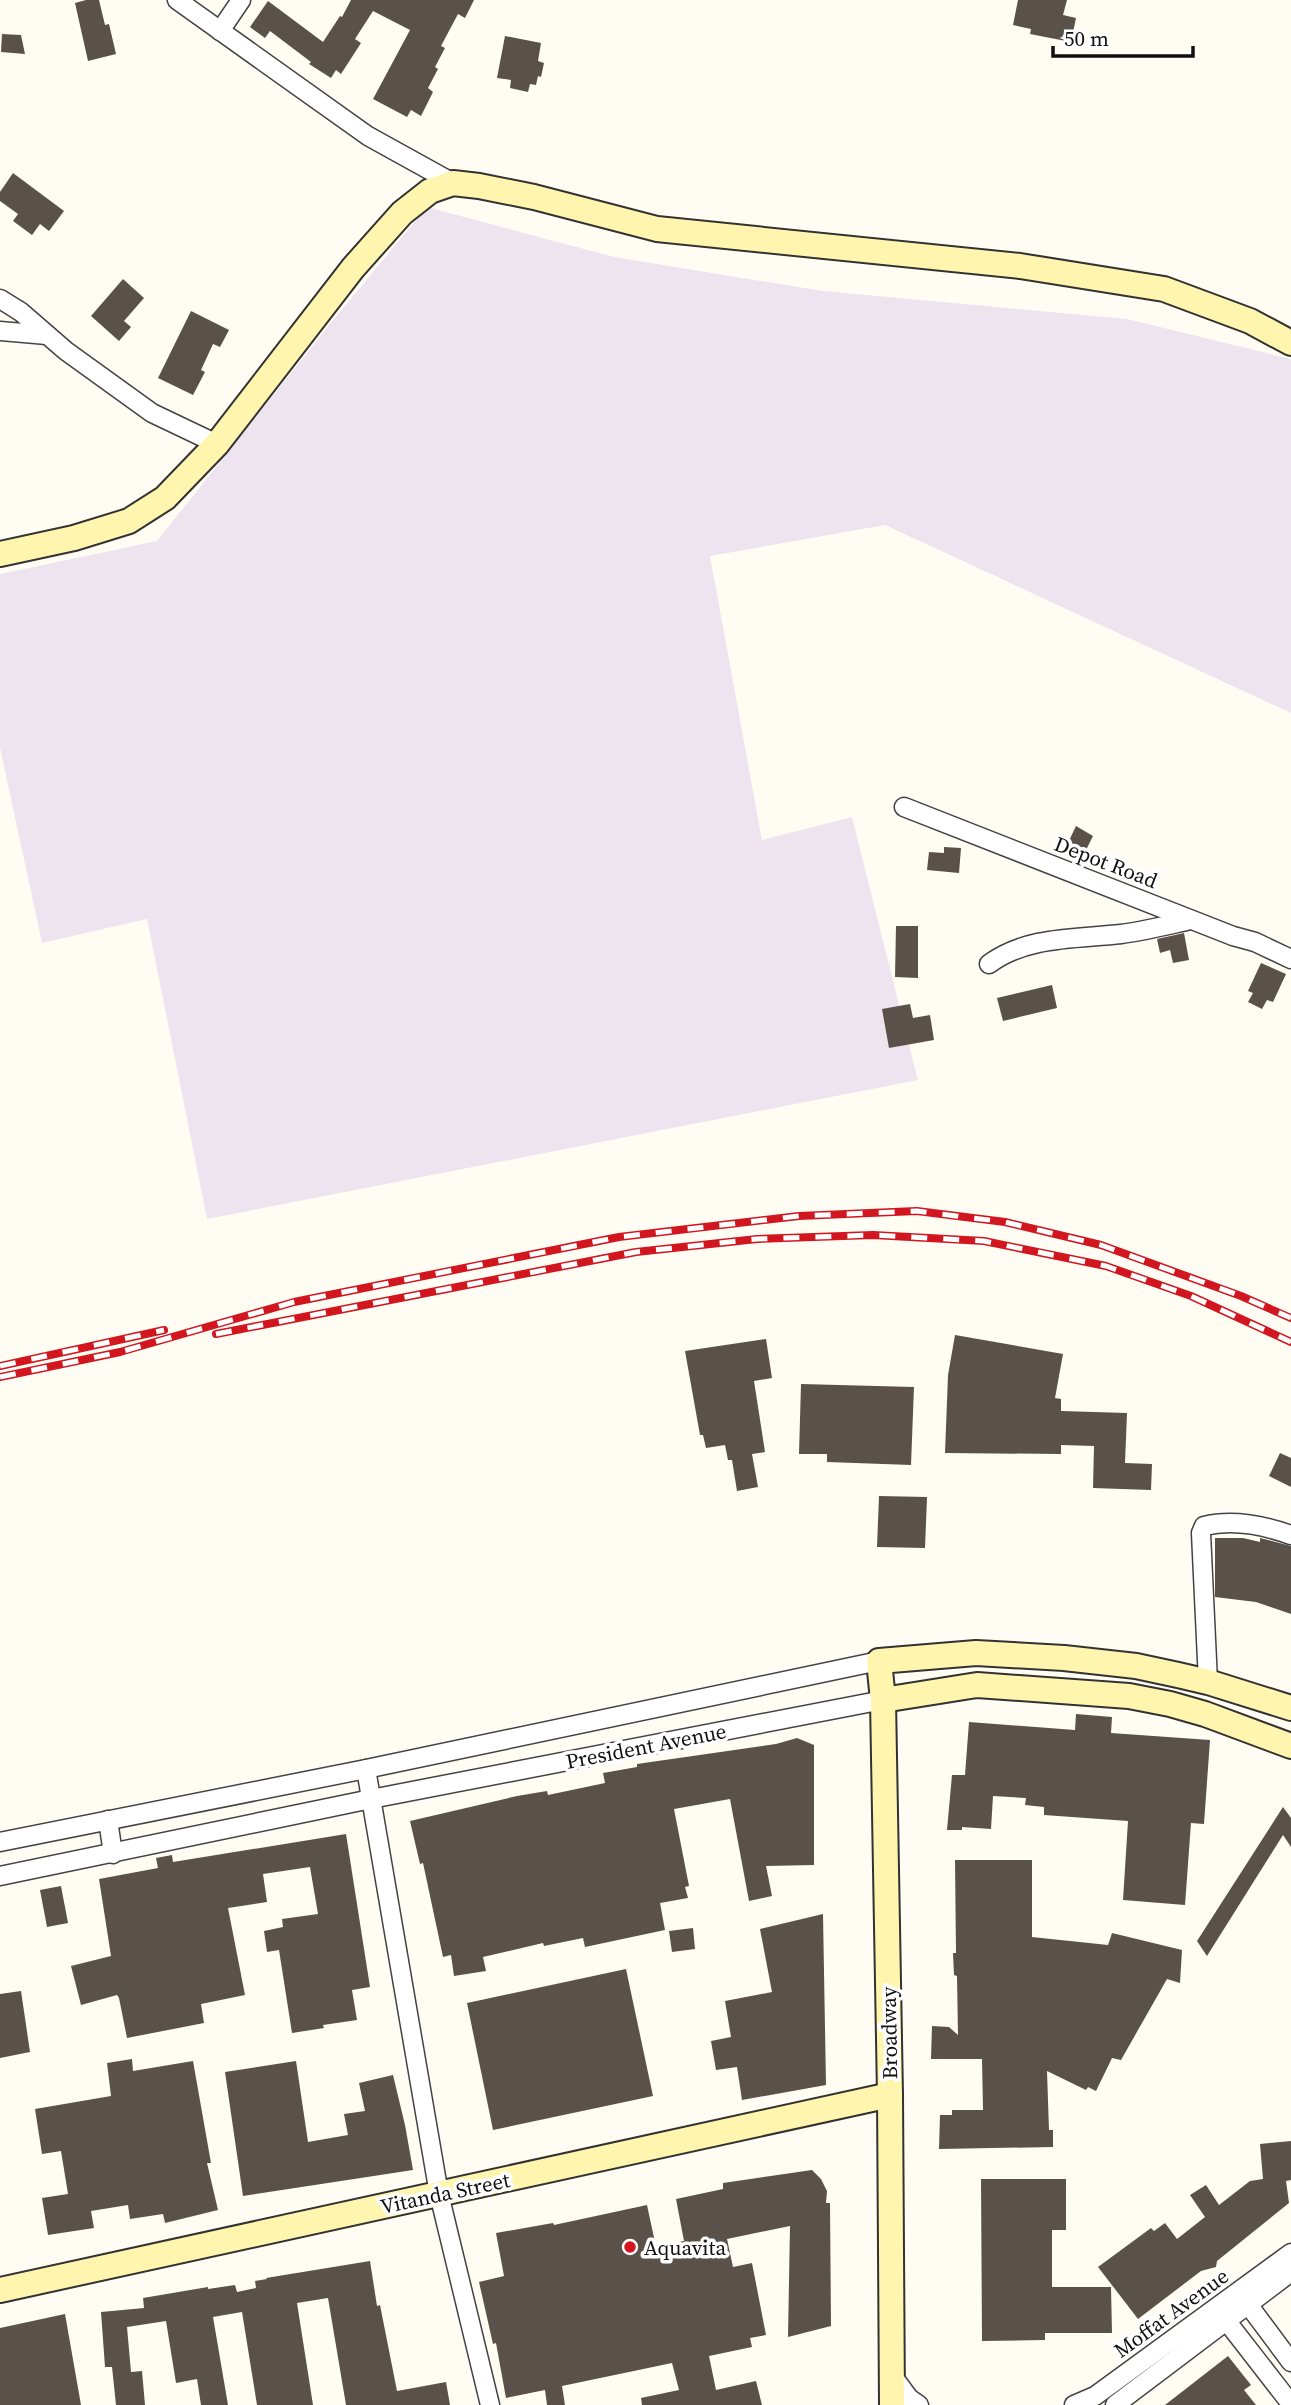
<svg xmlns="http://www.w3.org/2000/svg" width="1291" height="2405" font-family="'Source Serif 4',serif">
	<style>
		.industrial { fill: #eee4ef }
		.building { fill: #5a514b }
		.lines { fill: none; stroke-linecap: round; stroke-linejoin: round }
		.street-casing { stroke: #434343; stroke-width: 21 }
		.secondary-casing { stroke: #323232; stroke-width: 28 }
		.street { stroke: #fff; stroke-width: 18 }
		.secondary { stroke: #fff5ae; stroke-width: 24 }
		.rail-casing { stroke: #d21620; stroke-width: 8 }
		.rail { stroke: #fff; stroke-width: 5; stroke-dasharray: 16; stroke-linecap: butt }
		.poi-dot { fill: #d21620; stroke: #fff; stroke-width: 2.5 }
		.labels { text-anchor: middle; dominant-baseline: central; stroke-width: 7; stroke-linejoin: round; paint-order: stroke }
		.street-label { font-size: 21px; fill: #101010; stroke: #fff }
		.poi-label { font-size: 21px; fill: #101010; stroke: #fff; text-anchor: start }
	</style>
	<rect width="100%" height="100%" fill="#fffdf3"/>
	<!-- industrial -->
	<path class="industrial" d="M 427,207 L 614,257 L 823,291 L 1127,319 L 1291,359 L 1291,713 L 885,525 L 710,556 L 762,840 L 852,817 L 918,1080 L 207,1219 L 147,919 L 42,943 L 0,748 L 0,574 L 157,541 L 334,319 Z"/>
	<!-- building -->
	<g class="building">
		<path d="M 86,0 L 99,0 L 105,25 L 109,24 L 116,54 L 88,61 L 75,3 Z"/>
		<path d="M 351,0 L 474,0 L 465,18 L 458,14 L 441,46 L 445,48 L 435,67 L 438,69 L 428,88 L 433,92 L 421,116 L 411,110 L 407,117 L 373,99 L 410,30 L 373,11 L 355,39 L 361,43 L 341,74 L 336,70 L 331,78 L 309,64 L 311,62 L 270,31 L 265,38 L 250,27 L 268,1 L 323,42 L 340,16 L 342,17 Z"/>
		<path d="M 1018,0 L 1067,0 L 1063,15 L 1076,18 L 1071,42 L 1030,34 L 1031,29 L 1013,25 Z"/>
		<path d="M 2,34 L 21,35 L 25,54 L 1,52 Z"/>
		<path d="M 505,36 L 541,43 L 538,61 L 544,63 L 541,77 L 538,76 L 536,85 L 530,84 L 528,92 L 510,88 L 511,80 L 497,78 Z"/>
		<path d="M 13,173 L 64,211 L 49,231 L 40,224 L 32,235 L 13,221 L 18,214 L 0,201 L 0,192 Z"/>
		<path d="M 123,279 L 144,298 L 124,321 L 131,327 L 119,341 L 91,316 Z"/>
		<path d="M 191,311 L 229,330 L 220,347 L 213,344 L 201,370 L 205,372 L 193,395 L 158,378 Z"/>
		<path d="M 1076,826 L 1093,836 L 1083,856 L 1066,847 Z"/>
		<path d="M 944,847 L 961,848 L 959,873 L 927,870 L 929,852 L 944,853 Z"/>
		<path d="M 896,926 L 918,926 L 918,978 L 895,977 Z"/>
		<path d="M 1184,933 L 1189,960 L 1173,963 L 1170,950 L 1160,953 L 1157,939 Z"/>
		<path d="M 1261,963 L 1286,974 L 1273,1002 L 1267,1000 L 1262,1009 L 1248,1002 L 1253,993 L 1248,991 Z"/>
		<path d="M 1052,985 L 1057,1008 L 1003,1021 L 997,998 Z"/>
		<path d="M 910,1004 L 913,1018 L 930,1015 L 934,1040 L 889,1048 L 882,1009 Z"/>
		<path d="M 955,1335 L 1063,1354 L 1055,1398 L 1061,1399 L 1061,1411 L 1127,1413 L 1125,1463 L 1152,1464 L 1151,1490 L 1093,1488 L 1094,1446 L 1061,1445 L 1061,1454 L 945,1453 L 948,1375 Z"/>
		<path d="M 766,1339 L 772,1378 L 754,1381 L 765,1452 L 752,1454 L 758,1487 L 737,1491 L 732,1460 L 728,1460 L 725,1445 L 706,1448 L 703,1435 L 700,1435 L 685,1351 Z"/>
		<path d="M 801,1384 L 914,1387 L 911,1465 L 827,1462 L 827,1454 L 799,1454 Z"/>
		<path d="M 1280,1453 L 1291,1458 L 1291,1487 L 1269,1476 Z"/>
		<path d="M 879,1496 L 927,1497 L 925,1548 L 877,1547 Z"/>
		<path d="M 1215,1538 L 1243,1538 L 1260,1542 L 1260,1538 L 1291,1546 L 1291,1614 L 1256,1602 L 1215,1597 Z"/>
		<path d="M 1076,1714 L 1112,1717 L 1111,1733 L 1210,1740 L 1204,1824 L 1191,1823 L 1185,1905 L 1123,1900 L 1128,1821 L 1044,1815 L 1044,1807 L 1025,1805 L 1026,1798 L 993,1796 L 991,1829 L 962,1827 L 962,1830 L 947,1830 L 952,1775 L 965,1775 L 969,1722 L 1075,1730 Z"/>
		<path d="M 797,1738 L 814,1745 L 814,1865 L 766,1866 L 772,1896 L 749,1901 L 730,1799 L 674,1809 L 689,1886 L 685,1887 L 688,1898 L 660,1903 L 665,1930 L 585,1947 L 583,1938 L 544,1946 L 543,1943 L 483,1957 L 486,1971 L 454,1976 L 451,1955 L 443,1957 L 423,1863 L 420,1864 L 410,1821 L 517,1796 L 547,1791 L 548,1795 L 605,1783 L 603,1773 L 637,1767 L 637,1764 L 776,1744 Z"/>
		<path d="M 1283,1807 L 1291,1818 L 1291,1847 L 1283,1835 L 1207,1956 L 1197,1941 Z"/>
		<path d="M 346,1834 L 370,1987 L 352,1990 L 357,2020 L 323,2025 L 324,2028 L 292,2033 L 279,1950 L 267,1952 L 264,1931 L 283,1927 L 282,1919 L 318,1914 L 310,1867 L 263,1874 L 267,1902 L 228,1908 L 245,1995 L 201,2004 L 204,2023 L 127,2038 L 119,1998 L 117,1995 L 81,2005 L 71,1966 L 111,1956 L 99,1879 L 158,1868 L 156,1858 L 172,1855 L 173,1862 Z"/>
		<path d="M 955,1860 L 1032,1860 L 1032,1937 L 1108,1945 L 1112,1933 L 1182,1950 L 1180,1983 L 1167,1979 L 1121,2060 L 1112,2058 L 1096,2091 L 1088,2087 L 1086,2090 L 1047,2071 L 1049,2130 L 1053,2130 L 1053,2147 L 939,2149 L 940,2115 L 952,2115 L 952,2110 L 983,2110 L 982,2059 L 931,2059 L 932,2026 L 949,2027 L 958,2035 L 957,1976 L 954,1975 L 953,1953 L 956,1953 Z"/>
		<path d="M 61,1886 L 68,1923 L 47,1927 L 40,1890 Z"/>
		<path d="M 823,1914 L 826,2085 L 742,2100 L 737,2067 L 716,2070 L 711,2041 L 731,2037 L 725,2001 L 772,1992 L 760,1929 Z"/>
		<path d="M 693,1928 L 695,1949 L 672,1952 L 669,1931 Z"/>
		<path d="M 626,1969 L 653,2096 L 493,2130 L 467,2003 Z"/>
		<path d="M 21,1991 L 30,2052 L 0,2058 L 0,1994 Z"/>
		<path d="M 132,2059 L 133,2071 L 193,2061 L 211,2163 L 207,2163 L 218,2210 L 165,2223 L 163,2214 L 130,2219 L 128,2205 L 91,2211 L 94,2228 L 48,2235 L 42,2198 L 68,2194 L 61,2151 L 42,2154 L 35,2109 L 111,2096 L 107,2063 Z"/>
		<path d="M 296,2061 L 308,2142 L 348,2135 L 344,2114 L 365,2111 L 359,2083 L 393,2075 L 405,2125 L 413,2170 L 243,2196 L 225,2072 Z"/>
		<path d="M 1291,2141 L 1291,2180 L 1286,2181 L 1289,2203 L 1217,2261 L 1216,2267 L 1201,2271 L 1138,2319 L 1098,2267 L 1151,2228 L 1154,2231 L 1165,2223 L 1177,2239 L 1205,2217 L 1190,2195 L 1206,2185 L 1219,2205 L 1250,2181 L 1263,2179 L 1260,2144 Z"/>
		<path d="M 812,2170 L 821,2179 L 827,2191 L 826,2203 L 830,2203 L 831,2326 L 788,2337 L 790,2226 L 727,2239 L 733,2267 L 752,2263 L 766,2335 L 750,2338 L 752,2347 L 709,2356 L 716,2390 L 756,2381 L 762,2405 L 642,2405 L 641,2398 L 679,2390 L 672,2363 L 562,2386 L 565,2405 L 547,2405 L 545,2390 L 506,2398 L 496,2343 L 493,2344 L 479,2282 L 504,2276 L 496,2233 L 553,2223 L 554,2225 L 647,2205 L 656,2247 L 684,2241 L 676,2199 L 723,2189 L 723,2183 Z"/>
		<path d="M 981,2179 L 1066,2179 L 1066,2230 L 1052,2230 L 1052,2287 L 1111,2287 L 1112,2333 L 1045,2333 L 1045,2340 L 982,2341 Z"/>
		<path d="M 370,2261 L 377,2306 L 380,2305 L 397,2391 L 446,2382 L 450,2405 L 346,2405 L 328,2298 L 297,2303 L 313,2405 L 257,2405 L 242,2312 L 213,2317 L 228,2405 L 201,2405 L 197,2379 L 176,2383 L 166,2321 L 127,2327 L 131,2372 L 142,2371 L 145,2405 L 116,2405 L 112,2367 L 105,2367 L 101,2312 L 144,2308 L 143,2298 L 208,2287 L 208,2289 L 235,2285 L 237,2292 L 256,2288 L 255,2281 L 267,2279 L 266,2278 Z"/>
		<path d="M 65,2314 L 81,2405 L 0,2405 L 0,2328 Z"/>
		<path d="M 1228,2356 L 1251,2385 L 1244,2390 L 1256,2405 L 1165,2405 Z"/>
	</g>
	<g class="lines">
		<defs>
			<g id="street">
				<path d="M 177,0 L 368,136 L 453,183"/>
				<path d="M 220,31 L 241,0"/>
				<path d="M 0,299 L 21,312 L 66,351 L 152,413 L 217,444"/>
				<path d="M 0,331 L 47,335"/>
				<path d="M 904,807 L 1233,936 L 1255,942 L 1291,959"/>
				<path d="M 989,964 C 1027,936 1076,939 1121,934 C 1144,931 1168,925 1191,920"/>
				<path d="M 1208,1682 L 1201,1533 L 1204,1526 C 1234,1519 1263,1525 1291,1535"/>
				<path d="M 366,1769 L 439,2194 L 490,2405"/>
				<path d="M 108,1820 L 113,1854"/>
				<path d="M 0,1842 L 366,1769 L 879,1661"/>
				<path d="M 0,1876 L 371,1799 L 883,1700"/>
				<path d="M 1241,2295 L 1291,2362"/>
				<path d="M 1218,2310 L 1291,2404"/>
				<path d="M 892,2375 L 909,2398 L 919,2405"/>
				<path d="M 1074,2405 L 1095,2396 L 1291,2253"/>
				<path d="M 1115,2405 L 1291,2272"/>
			</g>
			<g id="secondary">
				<path d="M 0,554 L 74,538 L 129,521 L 165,498 L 217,444 L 353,268 L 402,213 L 430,191 L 453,183 L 479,186 L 534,197 L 657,229 L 1020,266 L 1164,289 L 1250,321 L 1291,343"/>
				<path d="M 883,1700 L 977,1685 L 1129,1696 L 1170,1704 L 1205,1714 L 1291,1746"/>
				<path d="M 0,2290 L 890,2095"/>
				<path d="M 892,2405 L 890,2095 L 883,1700 L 879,1661 L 976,1653 L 1064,1658 L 1136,1666 L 1178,1675 L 1208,1682 L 1291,1708"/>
			</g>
		</defs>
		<!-- street casing -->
		<use href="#street" class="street-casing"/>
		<!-- secondary casing -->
		<use href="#secondary" class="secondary-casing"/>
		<!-- street -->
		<use href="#street" class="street"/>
		<!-- secondary -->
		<use href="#secondary" class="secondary"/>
		<defs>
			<g id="rail">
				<path d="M 216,1334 L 636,1252 L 757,1239 L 873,1235 L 984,1241 L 1106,1266 L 1191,1296 L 1291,1342"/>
				<path d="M 0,1366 L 164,1330"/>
				<path d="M 0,1377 L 120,1352 L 294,1302 L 619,1237 L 799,1216 L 917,1211 L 1005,1222 L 1101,1245 L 1241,1296 L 1291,1318"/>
			</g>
		</defs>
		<!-- rail casing -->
		<use href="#rail" class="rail-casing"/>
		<!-- rail -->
		<use href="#rail" class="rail"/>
	</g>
	<!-- markers -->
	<circle class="poi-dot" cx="630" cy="2247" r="7"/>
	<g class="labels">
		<!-- street labels -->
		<g class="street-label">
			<text transform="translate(1106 862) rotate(21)">Depot Road</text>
			<text transform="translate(646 1746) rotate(-11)">President Avenue</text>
			<text transform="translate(889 2033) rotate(-91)">Broadway</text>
			<text transform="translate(445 2193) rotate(-12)">Vitanda Street</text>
			<text transform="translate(1171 2313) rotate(-36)">Moffat Avenue</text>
		</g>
		<!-- poi labels -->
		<g class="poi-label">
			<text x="644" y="2247">Aquavita</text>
		</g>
	</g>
	<!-- scale -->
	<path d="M1053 46v10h140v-10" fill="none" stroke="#101010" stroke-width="3.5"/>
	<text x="1064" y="46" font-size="21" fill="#101010" stroke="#ffffff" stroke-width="5" paint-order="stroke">50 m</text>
</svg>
